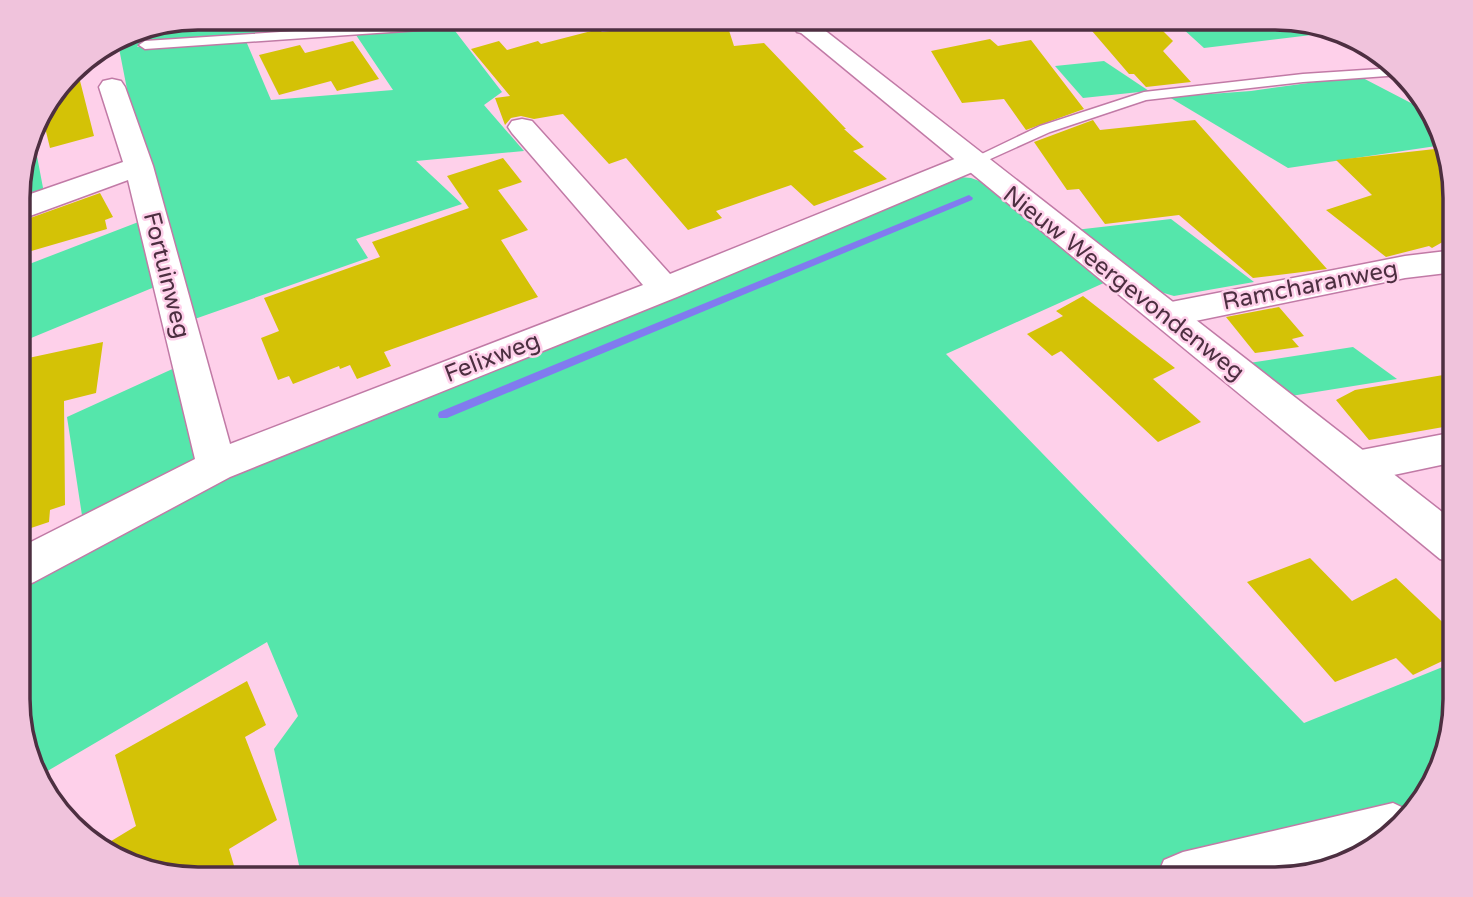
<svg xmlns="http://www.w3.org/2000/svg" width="1473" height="897" font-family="'Varela Round',sans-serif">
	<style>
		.green { fill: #55e6ab }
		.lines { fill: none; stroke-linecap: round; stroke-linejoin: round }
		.stream { fill: #817bef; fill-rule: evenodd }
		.building { fill: #d4c206 }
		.service-casing { stroke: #c17aa6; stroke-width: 3 }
		.minor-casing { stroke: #c17aa6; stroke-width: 3 }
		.tertiary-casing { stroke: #c17aa6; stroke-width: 3 }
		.service { fill: #fff; fill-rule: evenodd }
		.minor { fill: #fff; fill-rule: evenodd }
		.tertiary { fill: #fff; fill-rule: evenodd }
		.labels { text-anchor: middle; stroke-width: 5; stroke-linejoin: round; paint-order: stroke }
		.street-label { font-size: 24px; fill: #4d2f41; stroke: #fed0ea }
		.rim { fill: none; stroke: #4d2f41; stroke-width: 3.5 }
	</style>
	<rect width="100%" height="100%" fill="#fed0ea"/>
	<path class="green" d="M197,18H491L141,43L137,47L246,41L271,100L393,90L356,35L452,27L502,92L484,105L524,151L416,161L462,204L356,239L368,258L189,321L134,125L117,38L129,31Z
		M1171,18H1276L1328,33L1204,48Z
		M1104,61L1149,91L1083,98L1055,66Z
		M1359,76L1434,115L1443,145L1288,168L1169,97L1251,91Z
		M32,130L44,193L19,203V174Z
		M960,177L971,178L985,183L1106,282L946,354L1304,723L1455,662V711L1425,799L1411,813L1121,879H302L274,749L298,716L267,642L39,776L19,723V583L202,483Z
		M1171,219L1254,282L1174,296L1157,291L1075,230Z
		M141,221L157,286L19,343V268Z
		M1353,347L1397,379L1291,396L1249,363Z
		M179,366L198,459L83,522L67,417Z"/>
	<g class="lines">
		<path class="stream" d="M969,195L973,198L972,200L447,418H439L438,415L439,412Z"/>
	</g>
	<path class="building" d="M676,18H725L734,46L764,43L846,129H844L864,147L853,151L887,179L814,206L791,185L716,211L722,218L688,230L626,158L609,164L563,114L534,119L521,116L511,118L505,125L495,98L510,96L471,49L499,41L507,50L538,41L541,44L599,29L602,32L678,23Z
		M1150,18L1173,41L1163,51L1191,82L1146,87L1134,74H1129L1086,24Z
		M990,39L998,46L1031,40L1084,109L1026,130L1004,99L962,103L931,51Z
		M353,41L379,79L337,91L331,81L279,95L259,55L300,45L305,53Z
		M76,65L94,136L50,148L41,111Z
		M1093,120L1100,130L1195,120L1327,269L1253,278L1179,215L1105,224L1079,189L1067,190L1034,142Z
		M1444,148L1455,185V235L1432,248L1429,246L1386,257L1326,210L1372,195L1336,160Z
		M503,158L522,182L498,190L528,230L501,240L538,297L384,352L391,366L357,379L350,365L340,369L339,366L293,384L289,376L278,380L261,338L279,331L264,298L380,257L372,242L469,208L447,176Z
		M100,193L113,217L105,220L107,229L21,254L19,222Z
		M1083,296L1175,368L1153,379L1201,422L1158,442L1061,351L1052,356L1027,334L1063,316L1056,311Z
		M1279,307L1304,336L1292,339L1299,347L1255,353L1226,317Z
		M103,342L96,393L64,401L65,505L50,510L49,522L19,532V360Z
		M1455,373V425L1369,440L1336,400L1355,390Z
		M1310,558L1352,601L1396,578L1455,634V655L1413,675L1396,658L1335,682L1247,582Z
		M247,681L266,725L245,737L277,820L229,849L238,879H197L98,849L136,826L115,755Z"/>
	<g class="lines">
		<defs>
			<path id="service" d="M492,18H543L537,22L145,49L139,45L145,41Z
				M1395,68L1401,75L1303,82L1146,100L1050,132L977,165H967L965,162L1040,126L1144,92L1303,74Z"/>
			<path id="minor" d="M818,18H866L862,23L806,34L797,32L794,27L797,22Z
				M112,79L121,81L125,87L153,166L230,444L643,285L512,133L508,127L512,121L522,119L532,121L670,274L962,156L972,153L982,156L986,162L982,168L677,297L230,477L34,582L19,588V548L195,459L128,180L19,220V198L123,162L99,87L103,81Z
				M1455,250V272L1405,278L1166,327L1154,323L1149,315L1154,307L1166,303L1405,256Z
				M1455,432V462L1356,483L1342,478L1336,467L1342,456L1356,451Z
				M1393,803L1412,812L1365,856L1287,879H1156L1164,860L1183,852Z"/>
			<path id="tertiary" d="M783,18H809L1455,522V564L1440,559Z"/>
		</defs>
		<use href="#service" class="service-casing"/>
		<use href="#minor" class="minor-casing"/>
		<use href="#tertiary" class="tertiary-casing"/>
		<use href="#service" class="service"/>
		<use href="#minor" class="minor"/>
		<use href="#tertiary" class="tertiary"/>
	</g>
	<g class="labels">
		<g class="street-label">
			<text transform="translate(167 275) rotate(76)" y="8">Fortuinweg</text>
			<text transform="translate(1124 283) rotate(38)" y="8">Nieuw Weergevondenweg</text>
			<text transform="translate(1310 285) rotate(-11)" y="8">Ramcharanweg</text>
			<text transform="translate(492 357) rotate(-21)" y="8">Felixweg</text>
		</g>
	</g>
	<path d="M0 0H1473V897H0ZM198 30H1275A168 168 0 0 1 1443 198V699A168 168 0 0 1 1275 867H198A168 168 0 0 1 30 699V198A168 168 0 0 1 198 30Z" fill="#f0c3dc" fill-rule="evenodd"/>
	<path class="rim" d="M198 30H1275A168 168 0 0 1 1443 198V699A168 168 0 0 1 1275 867H198A168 168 0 0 1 30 699V198A168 168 0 0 1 198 30Z"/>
</svg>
